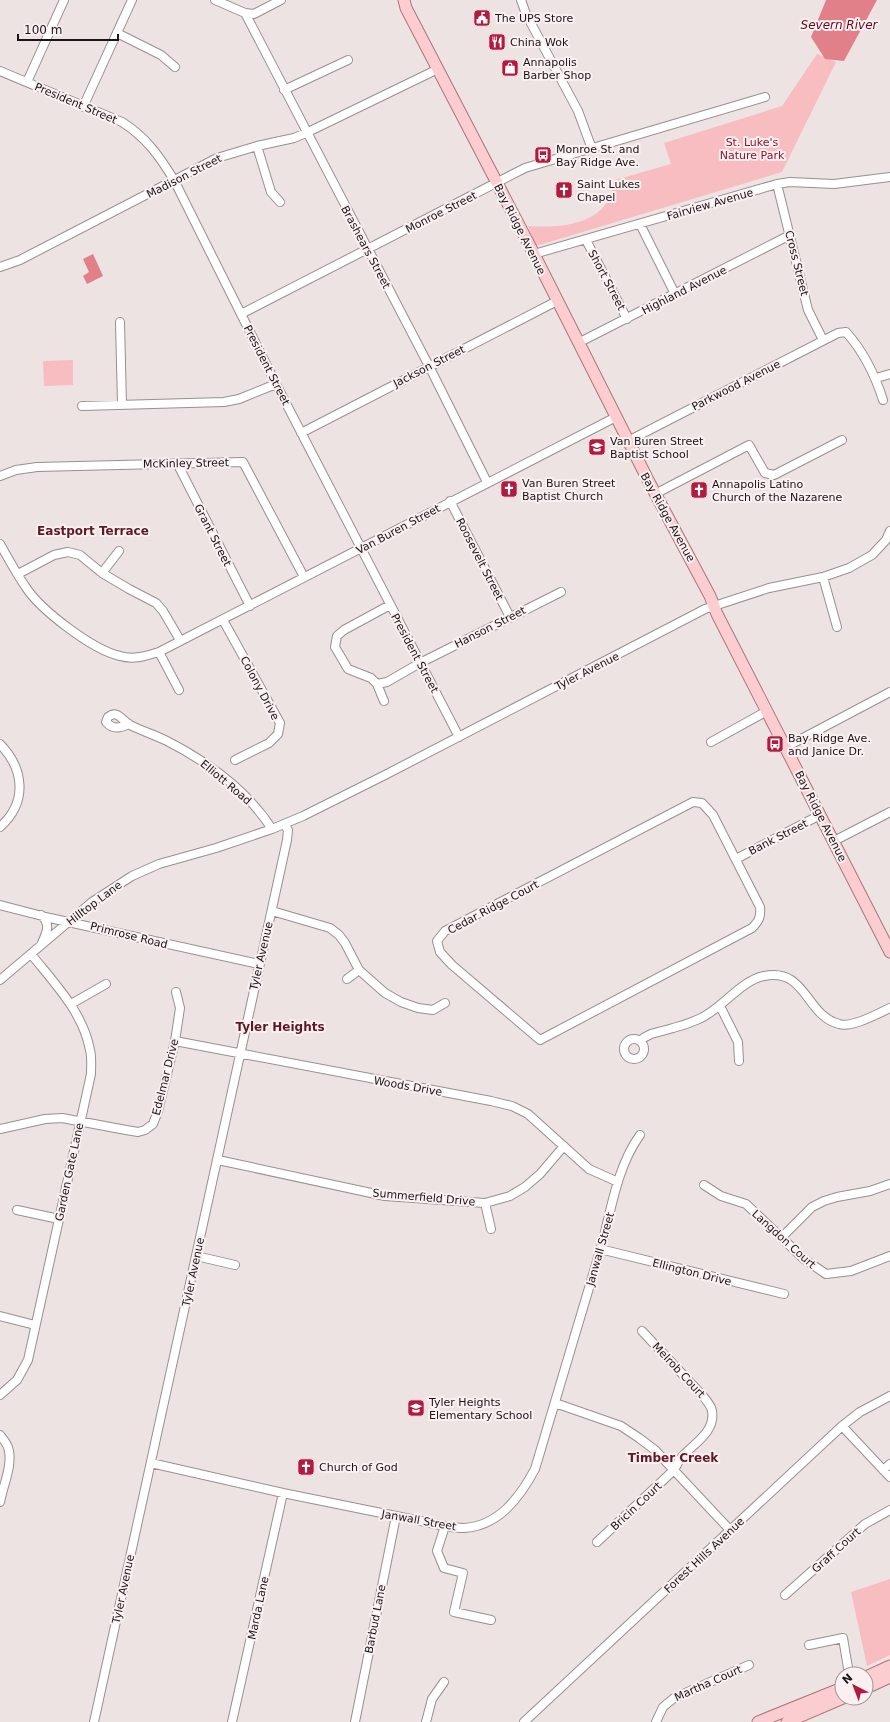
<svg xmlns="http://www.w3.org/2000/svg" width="890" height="1722" font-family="'DejaVu Sans',sans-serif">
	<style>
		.green { fill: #f8bdc0 }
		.water { fill: #e18089 }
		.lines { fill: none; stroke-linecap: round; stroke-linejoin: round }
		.minor-casing { stroke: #998f8f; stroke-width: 10 }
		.major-casing { stroke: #ab767a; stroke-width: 13 }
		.minor { stroke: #fff; stroke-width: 8 }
		.major { stroke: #fccdd0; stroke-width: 11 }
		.labels { text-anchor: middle; stroke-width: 4; stroke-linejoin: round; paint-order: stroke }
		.poi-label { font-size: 11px; fill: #191516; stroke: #fbf0f1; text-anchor: start }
		.street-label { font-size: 11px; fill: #191516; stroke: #fbf0f1 }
		.park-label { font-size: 11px; fill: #8b1530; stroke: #fbf0f1 }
		.water-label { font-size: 12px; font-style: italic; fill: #63091f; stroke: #fbf0f1 }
		.neighbourhood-label { font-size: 12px; font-weight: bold; fill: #5e1924; stroke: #fbf0f1 }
	</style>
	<rect width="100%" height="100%" fill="#eee3e3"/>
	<path class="green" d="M817,54L836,62L782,172L536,246L528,226C555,228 595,226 609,199C612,194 613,186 615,180L671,164L664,143L782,106Z
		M73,360V385L44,386L43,361Z
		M890,1579V1655L867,1666L851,1592Z"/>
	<path class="water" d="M826,0H877L844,61L825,59L811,37Z
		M93,254L103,276L87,284L83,276L89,272L83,259Z"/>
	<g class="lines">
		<defs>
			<path id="minor" d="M215,0L245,13L254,14L281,0
				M521,0L526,14L578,111L592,149
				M245,13L429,366L487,482
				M117,33L161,55L175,67
				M0,71L122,122C146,137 160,157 174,180L276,384L459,737
				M27,82L64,0
				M284,90L348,60
				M83,107L132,0
				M257,146L271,192L280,202
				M777,184L808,310L823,340
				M640,224L675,294
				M586,240L627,319
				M534,254L777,184L790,182L834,184L890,177
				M0,267L20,260L217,158L257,146L294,138L306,133L438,69
				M241,314L525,168L765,97
				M120,322L122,405
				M578,343L790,235
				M876,378L890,374
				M82,406L224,402L239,399L276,384
				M301,433L557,301
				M628,441L838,333L846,332C864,352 875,375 883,400
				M177,463L250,606
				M0,476L16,470L37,467L243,462L304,577
				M655,494L749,445L765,473L774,475L842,440
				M450,501L510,617
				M0,544C8,558 16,573 25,586C40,610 93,650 120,656C133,660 146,656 159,652L616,417
				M102,573L119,551
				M18,574L54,555L68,552L80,555L102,573L129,589L156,603L163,611L180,640
				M823,577L837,627
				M390,605L344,630L337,636L335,647L348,669L371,678L377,684L387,682L420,663L561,592
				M223,620L280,723L278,734L269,743L235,760
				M159,652L179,690
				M377,684L384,701
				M129,724C120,728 113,730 106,722L108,717C118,709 122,721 130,725C142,731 155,735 167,741C208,762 247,790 272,829
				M711,742L767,711
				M0,744C24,769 28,802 0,827
				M786,747L890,692
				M693,802L702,803L713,815L760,907C761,917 759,921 752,928L540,1040L452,965L440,952L437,941L445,931Z
				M834,841L890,812
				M736,859L820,815
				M0,905L50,918L259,964
				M272,911L330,928L339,935L345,943L359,970L385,993L401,1002L418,1008L433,1010L445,1003
				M41,915C51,924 47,932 42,943
				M347,979L359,970
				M0,980L92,902L132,876L159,864L216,848L272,829L303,816L385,775L705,609L769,588L823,577L849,568L872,555L886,540L890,531
				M71,1004L106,984
				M720,1006L738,1042L739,1061
				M624 1049a10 10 0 1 1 20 0a10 10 0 1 1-20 0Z
				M175,1041L491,1101L512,1106L528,1114L589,1169L618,1182
				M640,1041C649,1032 661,1032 673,1028C681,1026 690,1023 699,1019C722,1009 740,981 764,976C806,967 806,1016 839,1024C852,1028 877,1014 890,1008
				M0,1129L45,1119L62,1118L126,1130L138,1132L145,1130L153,1124L158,1111L175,1041L180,1008L176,992
				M218,1160L385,1196L485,1203L510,1196L525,1187L540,1174L564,1146
				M704,1185L721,1196L746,1204L804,1259L826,1274L851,1271L890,1256
				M485,1203L491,1229
				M17,1210L59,1219
				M782,1237L812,1207L824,1201L837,1197L870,1191L890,1184
				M600,1249L784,1294
				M196,1256L235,1265
				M0,1316L35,1325
				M0,1395L17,1380L28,1360L91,1074C91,1066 92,1057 90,1050C83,1012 54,983 31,954
				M555,1403L621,1426L639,1438L655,1450L730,1530
				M842,1426L890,1477
				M0,1435C4,1440 8,1444 9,1451C12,1467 3,1486 0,1502
				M151,1463L283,1493L445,1526C451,1527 458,1528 464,1528C499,1526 520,1497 535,1469C557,1396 578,1324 600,1251C611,1213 616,1168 640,1135
				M883,1470L890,1464
				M445,1526L437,1551L444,1568L463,1573L454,1612L491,1620
				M597,1542L674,1470C676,1467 678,1462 680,1459C691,1445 716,1433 712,1411C711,1405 706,1400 702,1395L642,1331
				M785,1595L865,1524L890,1510
				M809,1645L843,1638L849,1674
				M94,1722L287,840L288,830L284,824
				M232,1722L283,1493
				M355,1722L396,1516
				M426,1722L432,1699L444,1682
				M524,1722L842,1426L860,1412L890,1396
				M656,1722L663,1707L674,1698L749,1665"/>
			<path id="major" d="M404,0L406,8L534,254L647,478L710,596L717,614L890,952
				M866,1677L890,1666
				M866,1688L890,1677
				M758,1722L842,1688
				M787,1722L843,1698"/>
		</defs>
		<use href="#minor" class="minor-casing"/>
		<use href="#major" class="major-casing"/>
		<use href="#minor" class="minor"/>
		<use href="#major" class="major"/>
	</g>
	<defs>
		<symbol id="civic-square" viewBox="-11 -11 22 22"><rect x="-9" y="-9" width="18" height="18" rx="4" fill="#af1c3f" stroke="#fbf0f1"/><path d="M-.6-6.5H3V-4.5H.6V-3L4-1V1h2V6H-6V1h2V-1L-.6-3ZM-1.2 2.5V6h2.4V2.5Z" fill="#fff"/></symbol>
		<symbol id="restaurant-square" viewBox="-11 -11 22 22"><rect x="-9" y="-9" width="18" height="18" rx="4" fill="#af1c3f" stroke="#fbf0f1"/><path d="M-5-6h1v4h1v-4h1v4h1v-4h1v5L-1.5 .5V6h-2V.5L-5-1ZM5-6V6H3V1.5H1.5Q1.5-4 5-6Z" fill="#fff"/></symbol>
		<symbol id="shop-square" viewBox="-11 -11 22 22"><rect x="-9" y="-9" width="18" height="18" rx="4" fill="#af1c3f" stroke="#fbf0f1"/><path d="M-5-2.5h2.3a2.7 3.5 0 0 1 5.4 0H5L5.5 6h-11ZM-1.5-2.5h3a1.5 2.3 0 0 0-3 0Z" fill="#fff"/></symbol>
		<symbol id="bus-square" viewBox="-11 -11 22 22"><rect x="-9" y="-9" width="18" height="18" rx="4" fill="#af1c3f" stroke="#fbf0f1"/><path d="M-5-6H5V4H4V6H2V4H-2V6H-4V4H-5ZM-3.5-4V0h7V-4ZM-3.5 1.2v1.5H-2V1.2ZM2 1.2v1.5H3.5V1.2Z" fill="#fff"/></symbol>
		<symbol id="church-square" viewBox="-11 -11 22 22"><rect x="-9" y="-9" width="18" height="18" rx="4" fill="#af1c3f" stroke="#fbf0f1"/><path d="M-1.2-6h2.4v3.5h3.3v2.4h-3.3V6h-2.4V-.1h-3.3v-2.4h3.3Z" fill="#fff"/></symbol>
		<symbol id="school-square" viewBox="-11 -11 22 22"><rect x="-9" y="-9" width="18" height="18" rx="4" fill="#af1c3f" stroke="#fbf0f1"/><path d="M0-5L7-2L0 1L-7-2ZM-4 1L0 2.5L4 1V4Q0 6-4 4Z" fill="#fff"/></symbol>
	</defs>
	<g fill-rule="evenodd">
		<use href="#civic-square" x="472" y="8" width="20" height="20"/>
		<use href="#restaurant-square" x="487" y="32" width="20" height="20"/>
		<use href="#shop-square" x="500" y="58" width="20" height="20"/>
		<use href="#bus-square" x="533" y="145" width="20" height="20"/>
		<use href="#church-square" x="554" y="180" width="20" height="20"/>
		<use href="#school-square" x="587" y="437" width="20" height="20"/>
		<use href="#church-square" x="499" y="479" width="20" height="20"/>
		<use href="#church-square" x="689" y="480" width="20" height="20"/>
		<use href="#bus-square" x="765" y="734" width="20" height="20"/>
		<use href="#school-square" x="406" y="1398" width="20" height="20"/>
		<use href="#church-square" x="296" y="1457" width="20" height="20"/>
	</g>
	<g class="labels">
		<g class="poi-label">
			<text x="495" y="22">The UPS Store</text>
			<text x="510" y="46">China Wok</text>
			<text x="523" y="66">Annapolis<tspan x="523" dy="13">Barber Shop</tspan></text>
			<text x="556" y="153">Monroe St. and<tspan x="556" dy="13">Bay Ridge Ave.</tspan></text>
			<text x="577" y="188">Saint Lukes<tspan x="577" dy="13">Chapel</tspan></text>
			<text x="610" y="445">Van Buren Street<tspan x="610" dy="13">Baptist School</tspan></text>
			<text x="522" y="487">Van Buren Street<tspan x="522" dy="13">Baptist Church</tspan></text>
			<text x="712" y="488">Annapolis Latino<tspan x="712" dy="13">Church of the Nazarene</tspan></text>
			<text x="788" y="742">Bay Ridge Ave.<tspan x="788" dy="13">and Janice Dr.</tspan></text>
			<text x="429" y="1406">Tyler Heights<tspan x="429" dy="13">Elementary School</tspan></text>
			<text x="319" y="1471">Church of God</text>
		</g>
		<g class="street-label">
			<text transform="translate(76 103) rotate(23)" y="4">President Street</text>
			<text transform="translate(184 176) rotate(-27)" y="4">Madison Street</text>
			<text transform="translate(710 204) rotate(-16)" y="4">Fairview Avenue</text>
			<text transform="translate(441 212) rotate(-27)" y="4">Monroe Street</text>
			<text transform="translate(520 229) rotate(63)" y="4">Bay Ridge Avenue</text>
			<text transform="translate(366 247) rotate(62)" y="4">Brashears Street</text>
			<text transform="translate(797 263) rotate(76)" y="4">Cross Street</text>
			<text transform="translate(607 280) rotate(62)" y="4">Short Street</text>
			<text transform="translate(684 290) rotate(-27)" y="4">Highland Avenue</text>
			<text transform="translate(267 365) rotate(63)" y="4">President Street</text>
			<text transform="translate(429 366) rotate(-27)" y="4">Jackson Street</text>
			<text transform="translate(736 385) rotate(-27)" y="4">Parkwood Avenue</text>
			<text transform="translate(186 463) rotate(-1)" y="4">McKinley Street</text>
			<text transform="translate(668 517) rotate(61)" y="4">Bay Ridge Avenue</text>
			<text transform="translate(398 529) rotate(-28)" y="4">Van Buren Street</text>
			<text transform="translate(213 535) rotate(63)" y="4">Grant Street</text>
			<text transform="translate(480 559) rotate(63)" y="4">Roosevelt Street</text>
			<text transform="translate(490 627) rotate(-27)" y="4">Hanson Street</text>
			<text transform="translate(415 653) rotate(62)" y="4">President Street</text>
			<text transform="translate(587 671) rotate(-27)" y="4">Tyler Avenue</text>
			<text transform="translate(260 688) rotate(62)" y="4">Colony Drive</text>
			<text transform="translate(226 782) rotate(40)" y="4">Elliott Road</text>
			<text transform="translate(821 816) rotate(63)" y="4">Bay Ridge Avenue</text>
			<text transform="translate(778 837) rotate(-27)" y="4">Bank Street</text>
			<text transform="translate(94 903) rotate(-37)" y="4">Hilltop Lane</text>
			<text transform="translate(493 907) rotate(-28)" y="4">Cedar Ridge Court</text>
			<text transform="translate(129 935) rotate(14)" y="4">Primrose Road</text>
			<text transform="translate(261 956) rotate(-77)" y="4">Tyler Avenue</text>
			<text transform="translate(165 1077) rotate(-76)" y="4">Edelmar Drive</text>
			<text transform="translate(408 1086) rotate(10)" y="4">Woods Drive</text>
			<text transform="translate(69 1172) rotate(-78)" y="4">Garden Gate Lane</text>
			<text transform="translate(424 1197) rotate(5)" y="4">Summerfield Drive</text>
			<text transform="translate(784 1239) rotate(42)" y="4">Langdon Court</text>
			<text transform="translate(600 1249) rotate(-74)" y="4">Janwall Street</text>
			<text transform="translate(193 1272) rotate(-78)" y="4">Tyler Avenue</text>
			<text transform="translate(692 1272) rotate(14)" y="4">Ellington Drive</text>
			<text transform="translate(679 1370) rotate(47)" y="4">Melrob Court</text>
			<text transform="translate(636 1506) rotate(-43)" y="4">Bricin Court</text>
			<text transform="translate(419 1520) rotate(10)" y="4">Janwall Street</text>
			<text transform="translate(836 1550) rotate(-42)" y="4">Graff Court</text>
			<text transform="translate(704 1555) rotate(-43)" y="4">Forest Hills Avenue</text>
			<text transform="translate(123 1589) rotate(-78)" y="4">Tyler Avenue</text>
			<text transform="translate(258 1608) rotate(-78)" y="4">Marda Lane</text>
			<text transform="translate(375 1619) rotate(-79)" y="4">Barbud Lane</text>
			<text transform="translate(708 1683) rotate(-24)" y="4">Martha Court</text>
		</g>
		<g class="park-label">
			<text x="752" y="146">St. Luke's<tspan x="752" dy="13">Nature Park</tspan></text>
		</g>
		<g class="water-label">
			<text x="839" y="29">Severn River</text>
		</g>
		<g class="neighbourhood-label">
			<text x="93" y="535">Eastport Terrace</text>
			<text x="280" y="1031">Tyler Heights</text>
			<text x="673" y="1462">Timber Creek</text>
		</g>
	</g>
	<g transform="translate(854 1686) rotate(318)"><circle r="19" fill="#fbf0f1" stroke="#a19899"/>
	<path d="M0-3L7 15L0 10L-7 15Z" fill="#af1c3f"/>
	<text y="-6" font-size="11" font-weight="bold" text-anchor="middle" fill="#191516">N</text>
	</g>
	<path d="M18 34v6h100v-6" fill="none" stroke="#191516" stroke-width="2"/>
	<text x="24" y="34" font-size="12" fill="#191516" stroke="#fbf0f1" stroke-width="3" paint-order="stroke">100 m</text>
</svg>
